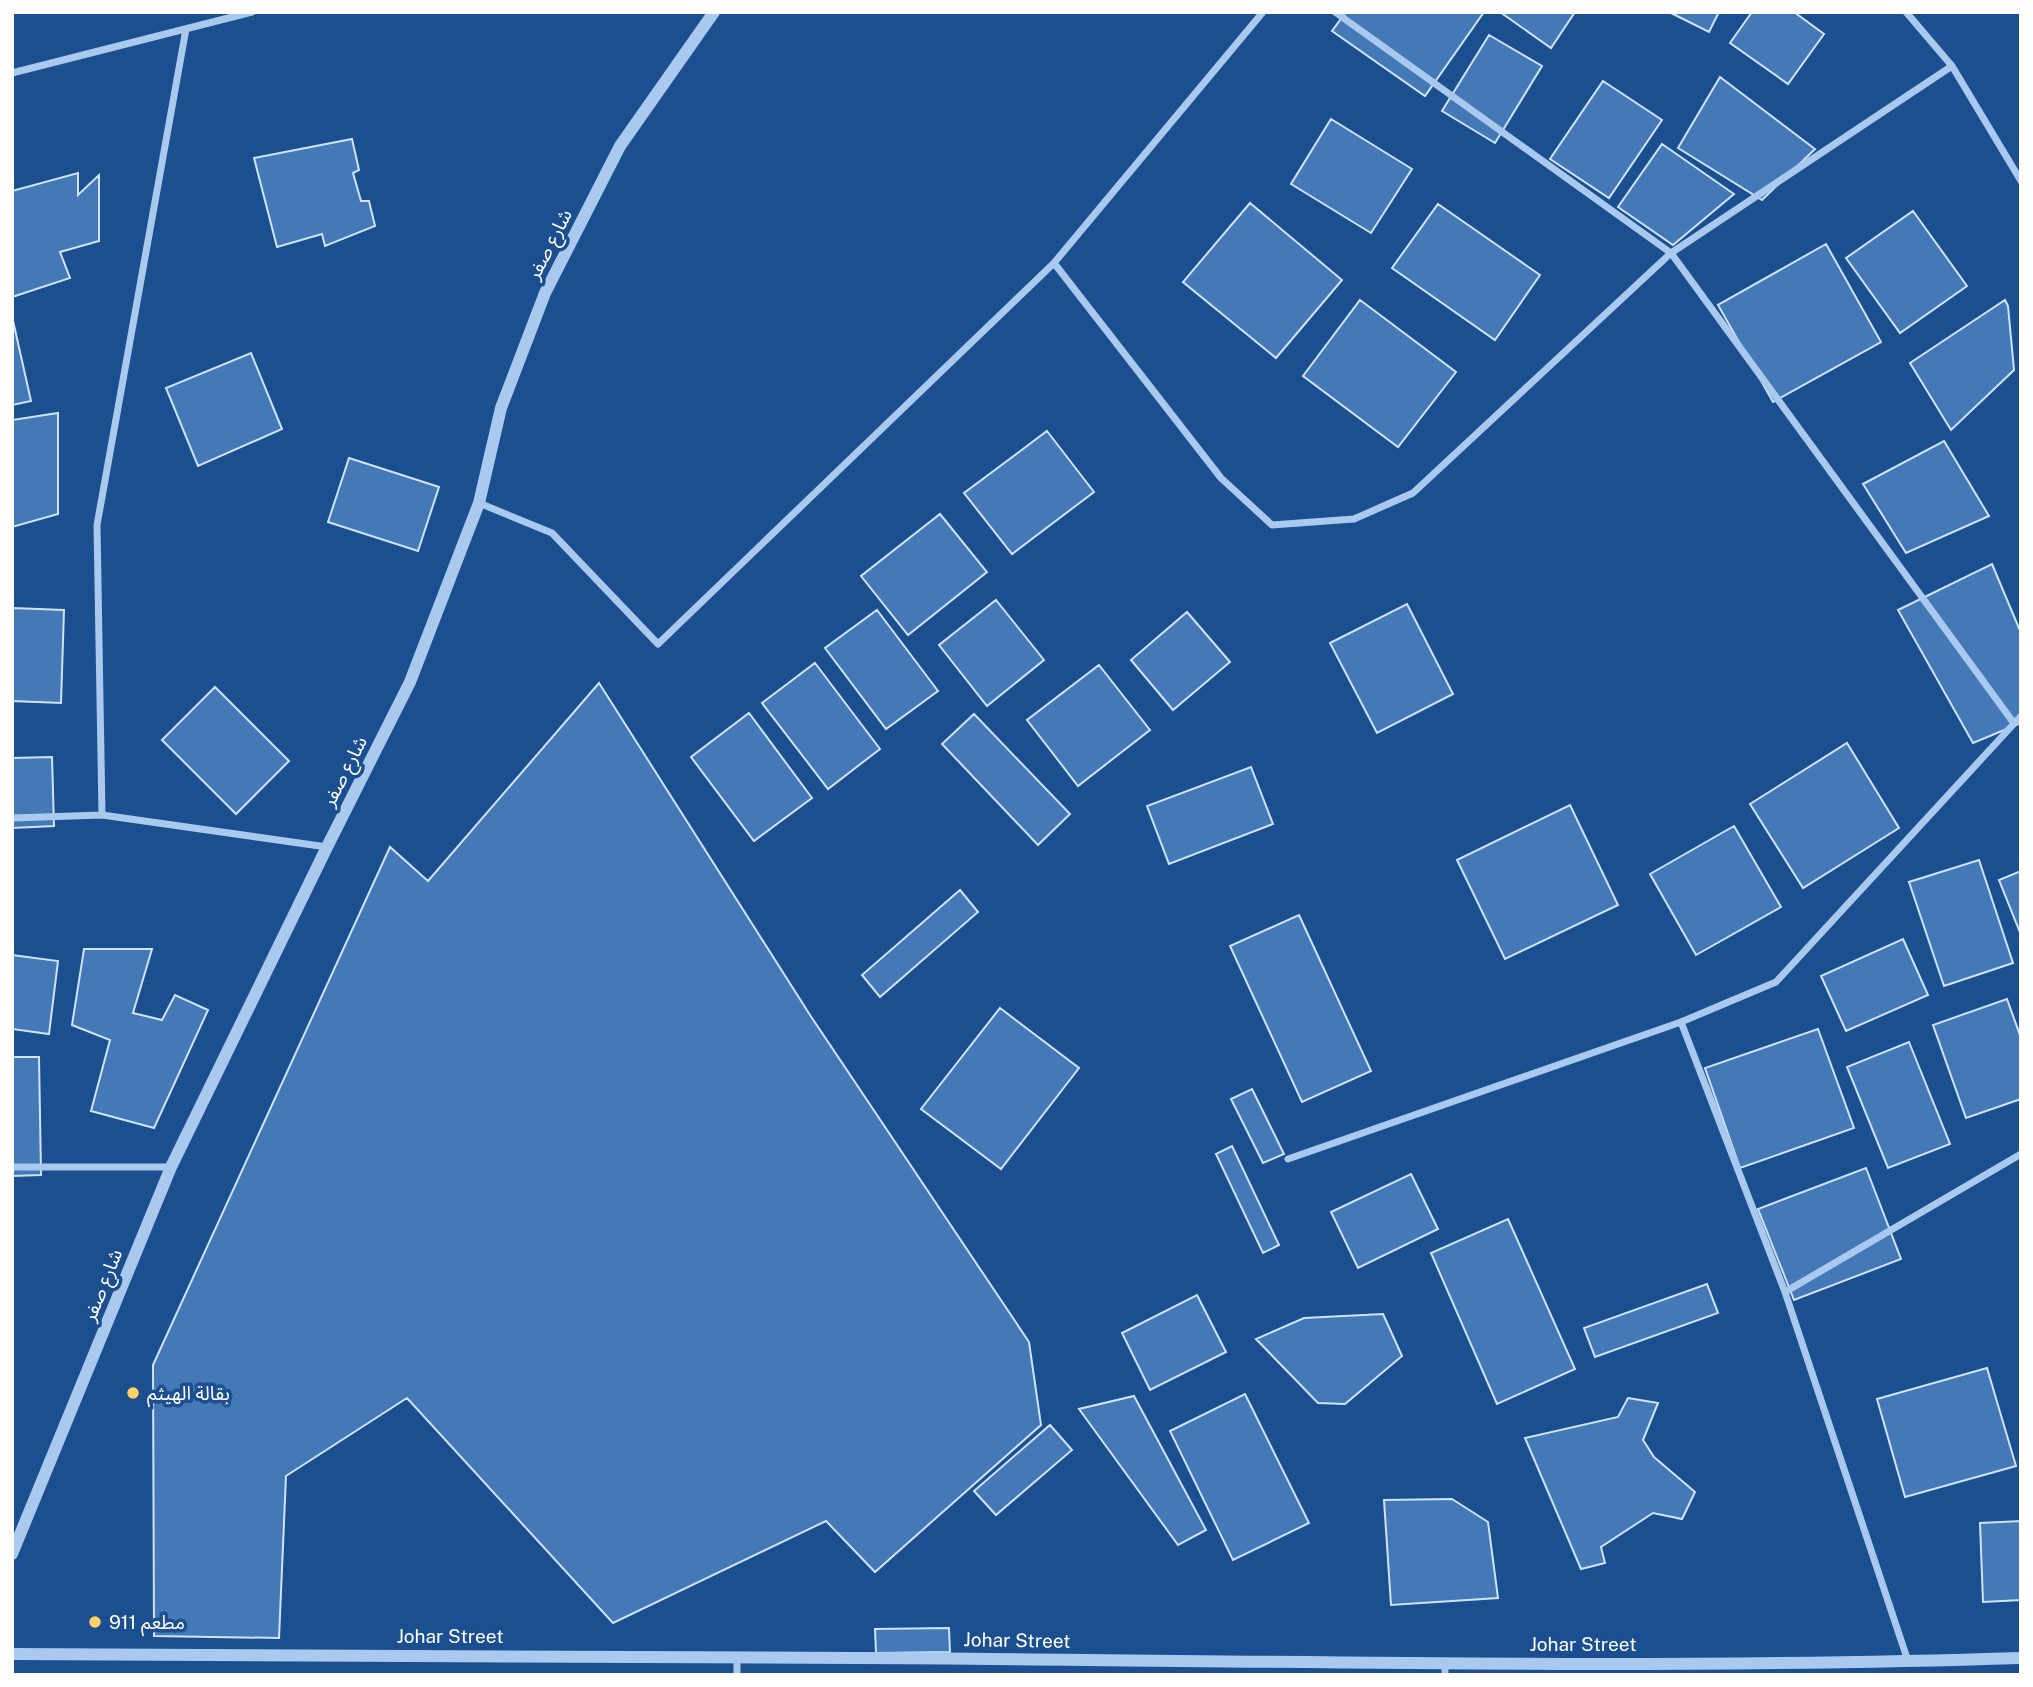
<svg xmlns="http://www.w3.org/2000/svg" width="2033" height="1687" font-family="'Public Sans','Noto Sans Arabic',sans-serif">
	<style>
		.building { fill: #4478b7; stroke: #cfe3fa; stroke-width: 2 }
		.lines { fill: none; stroke-linecap: round; stroke-linejoin: round }
		.minor { stroke: #a9c9ee; stroke-width: 7 }
		.tertiary { stroke: #a9c9ee; stroke-width: 12 }
		.poi-dot { fill: #ffd166; stroke: #1b4f8f; stroke-width: 2.5 }
		.labels { text-anchor: middle; stroke-width: 7; stroke-linejoin: round; paint-order: stroke }
		.street-label { font-size: 19px; fill: #fff; stroke: #1b4f8f }
		.poi-label { font-size: 19px; fill: #fff; stroke: #1b4f8f; text-anchor: start }
	</style>
	<rect width="100%" height="100%" fill="#1b4f8f"/>
	<path class="building" d="M1346,12H1484L1425,96L1332,31Z
		M1500,12H1575L1551,48Z
		M1669,12H1719L1709,32Z
		M1752,12H1794L1824,34L1788,84L1730,43Z
		M1489,35L1542,66L1495,143L1442,111Z
		M1720,77L1815,149L1762,200L1678,148Z
		M1603,81L1662,120L1609,198L1550,159Z
		M1331,119L1412,169L1371,233L1291,184Z
		M352,139L359,170L353,173L361,201H369L375,226L325,246L322,234L277,247L254,158Z
		M1662,144L1734,194L1673,245L1618,207Z
		M78,173V195L99,175V241L60,252L70,278L12,297V191Z
		M1250,203L1342,280L1276,358L1183,282Z
		M1438,204L1540,275L1495,340L1392,268Z
		M1913,211L1967,286L1900,333L1846,258Z
		M1826,244L1881,342L1773,402L1718,305Z
		M1360,300L1456,372L1398,447L1303,376Z
		M2005,300L2008,306L2014,370L1951,430L1910,363Z
		M12,316L31,401L12,405Z
		M251,353L282,429L198,466L166,388Z
		M58,413V514L12,527V420Z
		M1047,431L1094,492L1012,554L964,493Z
		M1944,441L1989,516L1906,553L1863,484Z
		M349,458L439,487L418,551L328,522Z
		M940,514L987,572L908,635L861,576Z
		M1992,564L2021,633V723L1973,743L1898,610Z
		M996,600L1044,660L987,706L939,645Z
		M1407,604L1453,694L1377,733L1330,643Z
		M12,608L64,610L61,703L12,701Z
		M877,610L938,691L886,729L825,648Z
		M1187,612L1230,662L1173,710L1131,660Z
		M815,663L880,749L828,789L762,703Z
		M1099,665L1150,730L1078,786L1027,720Z
		M599,683L810,1015L1029,1342L1041,1425L875,1572L826,1521L613,1623L407,1398L286,1476L279,1638L154,1636L153,1365L390,847L428,881Z
		M215,687L289,761L236,814L162,740Z
		M749,713L812,798L754,841L691,757Z
		M974,714L1070,814L1038,845L942,744Z
		M1847,743L1899,828L1803,888L1750,804Z
		M52,757L54,826L12,828V758Z
		M1251,767L1273,824L1169,864L1147,806Z
		M1570,805L1618,905L1505,959L1457,860Z
		M1734,826L1781,907L1696,955L1650,874Z
		M1979,860L2013,963L1944,986L1909,882Z
		M2021,871V935L1999,880Z
		M960,890L978,912L880,997L862,975Z
		M1299,915L1371,1071L1302,1102L1230,946Z
		M1903,939L1928,995L1846,1031L1821,976Z
		M84,949H152L133,1013L162,1020L175,995L208,1010L154,1128L91,1111L110,1040L72,1025Z
		M12,955L58,961L49,1034L12,1029Z
		M2007,999L2021,1038V1099L1966,1118L1933,1025Z
		M1000,1008L1079,1068L1001,1169L921,1109Z
		M1818,1029L1854,1128L1740,1168L1705,1068Z
		M1909,1042L1950,1144L1888,1168L1847,1067Z
		M12,1057H39L41,1175L12,1176Z
		M1252,1089L1284,1154L1263,1163L1231,1099Z
		M1232,1146L1279,1245L1263,1253L1216,1154Z
		M1866,1168L1901,1259L1794,1300L1758,1209Z
		M1411,1174L1438,1229L1358,1268L1331,1212Z
		M1508,1219L1575,1369L1497,1404L1431,1253Z
		M1707,1284L1718,1313L1595,1357L1584,1328Z
		M1197,1295L1226,1352L1150,1390L1122,1333Z
		M1383,1314L1402,1356L1345,1404L1318,1403L1256,1339L1304,1318Z
		M1987,1368L2016,1466L1905,1497L1877,1399Z
		M1245,1394L1309,1523L1233,1560L1170,1431Z
		M1134,1396L1206,1530L1178,1545L1079,1409Z
		M1628,1398L1658,1403L1643,1440L1654,1457L1695,1492L1682,1519L1653,1513L1601,1547L1605,1563L1581,1569L1525,1438L1618,1417Z
		M1050,1425L1072,1450L996,1515L974,1491Z
		M1452,1499L1488,1522L1498,1598L1391,1605L1384,1500Z
		M2021,1521V1600L1983,1602L1980,1523Z
		M949,1628L950,1652L876,1653L875,1629Z"/>
	<g class="lines">
		<path class="minor" d="M1335,12L1671,253L2013,722
			M1906,12L1952,66L2021,181
			M12,73L252,12
			M1054,263L1221,478L1272,525L1354,519L1413,493L1671,253L1952,66
			M479,503L552,533L658,644L1054,263L1263,12
			M102,815L97,525L186,29
			M12,818L102,815L327,847
			M1681,1022L1785,1292L1908,1661
			M1288,1159L1681,1022L1776,982L2021,716
			M12,1167H171
			M1785,1292L2021,1154
			M737,1675V1656
			M1445,1675V1663"/>
		<path class="tertiary" d="M12,1554L171,1167L327,847L410,682L479,503L501,408L545,293L620,146L714,12
			M12,1654C339,1655 665,1655 991,1659C1334,1662 1678,1669 2021,1658"/>
	</g>
	<g class="poi-dot">
		<circle cx="133" cy="1393" r="7"/>
		<circle cx="95" cy="1622" r="7"/>
	</g>
	<g class="labels">
		<g class="street-label">
			<text transform="translate(549 244) rotate(-63)" y="7">شارع صفر</text>
			<text transform="translate(344 771) rotate(-63)" y="7">شارع صفر</text>
			<text transform="translate(102 1285) rotate(-68)" y="7">شارع صفر</text>
			<text x="450" y="1643">Johar Street</text>
			<text transform="translate(1017 1640) rotate(1)" y="7">Johar Street</text>
			<text x="1583" y="1651">Johar Street</text>
		</g>
		<g class="poi-label">
			<text x="147" y="1400">بقالة الهيثم</text>
			<text x="109" y="1629">مطعم 911</text>
		</g>
	</g>
	<rect width="2033" height="1687" fill="none" stroke="#ffffff" stroke-width="28"/>
</svg>
